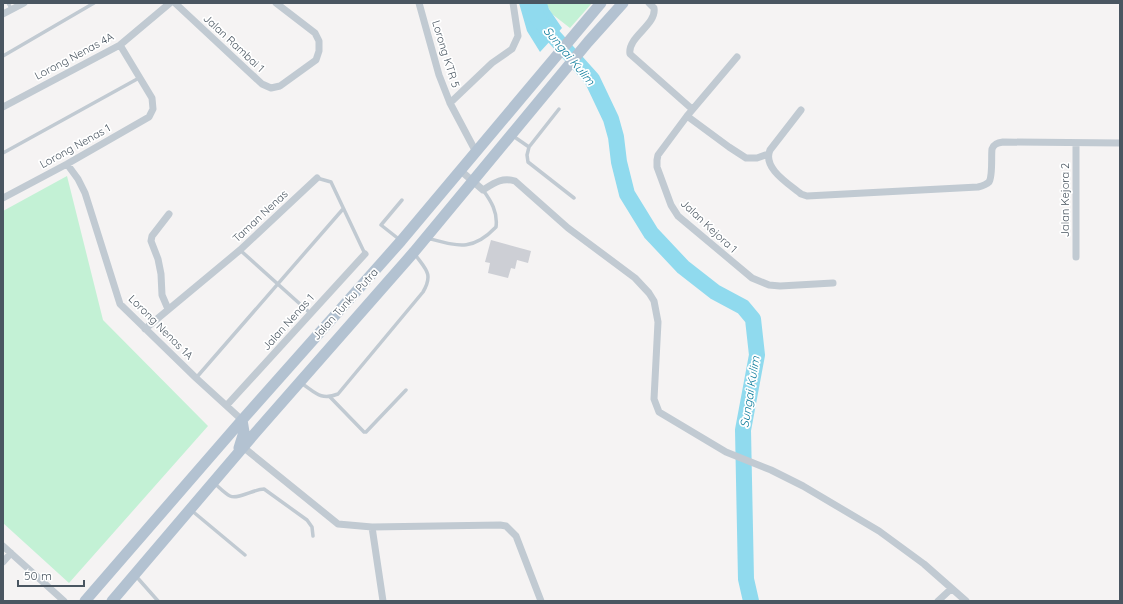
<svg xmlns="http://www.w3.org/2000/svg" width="1123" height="604" font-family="Quicksand,sans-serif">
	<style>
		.green { fill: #c3f1d5 }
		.water { fill: #90daee }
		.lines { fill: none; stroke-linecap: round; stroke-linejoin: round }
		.river { stroke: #90daee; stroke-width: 16 }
		.building { fill: #cdcfd5 }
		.service { stroke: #c1cad2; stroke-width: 3.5 }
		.minor { stroke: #c1cad2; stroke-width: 7 }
		.primary { stroke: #b3c2d1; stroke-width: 11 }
		.labels { text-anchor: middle; stroke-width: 3.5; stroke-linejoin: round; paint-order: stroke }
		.street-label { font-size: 11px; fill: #4a5661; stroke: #fff }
		.water-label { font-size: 12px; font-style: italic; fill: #0c7c9b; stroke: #fff }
	</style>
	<rect width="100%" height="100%" fill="#f5f3f3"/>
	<path class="green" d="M546,3H592L570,28L552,14Z
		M67,176L103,320L208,426L69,583L3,523V211Z"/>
	<path class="water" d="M519,3H547L549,9L562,28L540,52L527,31Z"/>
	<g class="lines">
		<path class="river" d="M532,3L538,19L592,79L611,119L616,137L619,162L627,194L651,233L683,267L715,292L743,307L753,319L757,355L743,430L746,579L751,601"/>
	</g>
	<path class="building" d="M491,240L531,251L528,263L517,260L515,269L511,268L508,278L488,273L490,263L485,262Z"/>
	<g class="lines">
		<path class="service" d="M8,3L12,10
			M3,56L94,3
			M513,136L529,147L527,155L528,162L574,198
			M529,147L559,109
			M3,153L139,78
			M317,178L331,182L365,254
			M427,238C458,246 472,252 496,227C498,212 491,201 483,190
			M400,240L381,225L402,200
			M240,250L310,313
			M196,378L343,209
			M301,383C315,392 320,401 338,394L423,292C434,273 425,269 414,253
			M330,397L364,432H366L406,390
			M214,483C219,487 224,493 230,496C238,500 254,489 264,489L307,520L312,527L313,536
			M191,510L245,555
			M135,575L158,601"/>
		<path class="minor" d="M175,3L262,84L271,88L280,86L316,60L319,51V41L315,33L276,3
			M419,3L439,75L450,103L476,152
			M649,3L654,8C657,25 627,37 630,54L692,109
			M3,14L24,3
			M737,57L687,116L658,155L657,160V167L671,205L678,216L752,278L769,285L780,286L833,283
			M450,103L492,63L512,49L518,36L513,3
			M3,107L120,45L170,3
			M801,110L770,150C762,168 789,184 801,194L807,196L978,187C982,186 986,185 989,182C993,176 991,157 992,149C994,144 997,143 1003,142L1120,143
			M687,116L729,147L746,158H757L768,154
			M1076,143V257
			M67,164L78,179L85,193L120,304L196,378L242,420
			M461,171L483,190C494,183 502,177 515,181L568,228L635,278L649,293L654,301L658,322L654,399L659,412L726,452L771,470L803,486L879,531L924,564L966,601
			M3,198L67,164L149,117L153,109L152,98L120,45
			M168,309L162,295L161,274L158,259L151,241L152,236L169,214
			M145,329L240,250L317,178
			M227,405L365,254
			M243,447L338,524L372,527L500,525L506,526L516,536L541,601
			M372,527L383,601
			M3,546L64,601
			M3,562L11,553
			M938,601L951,589"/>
		<path class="primary" d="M239,448L244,432L242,420
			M85,601L242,420L401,241L601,3
			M112,601L256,432L414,252L588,42L623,3"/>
	</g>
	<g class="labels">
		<g class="street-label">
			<text transform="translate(234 43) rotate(43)" y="4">Jalan Rambai 1</text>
			<text transform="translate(446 54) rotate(73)" y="4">Lorong KTR 5</text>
			<text transform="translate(74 56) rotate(-28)" y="4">Lorong Nenas 4A</text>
			<text transform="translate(75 146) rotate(-29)" y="4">Lorong Nenas 1</text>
			<text transform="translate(1065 200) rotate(-90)" y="4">Jalan Kejora 2</text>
			<text transform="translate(260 216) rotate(-43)" y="4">Taman Nenas</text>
			<text transform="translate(709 226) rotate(43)" y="4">Jalan Kejora 1</text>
			<text transform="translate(345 304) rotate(-48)" y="4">Jalan Tunku Putra</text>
			<text transform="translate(288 322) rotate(-48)" y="4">Jalan Nenas 1</text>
			<text transform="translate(161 327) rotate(45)" y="4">Lorong Nenas 1A</text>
		</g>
		<g class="water-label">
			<text transform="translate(569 56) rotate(50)" y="4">Sungai Kulim</text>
			<text transform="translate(750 392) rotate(-81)" y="4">Sungai Kulim</text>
		</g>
	</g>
	<rect width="1123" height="604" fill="none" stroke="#4a5661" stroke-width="8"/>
	<path d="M18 580v6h66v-6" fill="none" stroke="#4a5661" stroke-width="2"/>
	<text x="24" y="580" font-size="12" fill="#4a5661" stroke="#ffffff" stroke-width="3" paint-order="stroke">50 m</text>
</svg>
